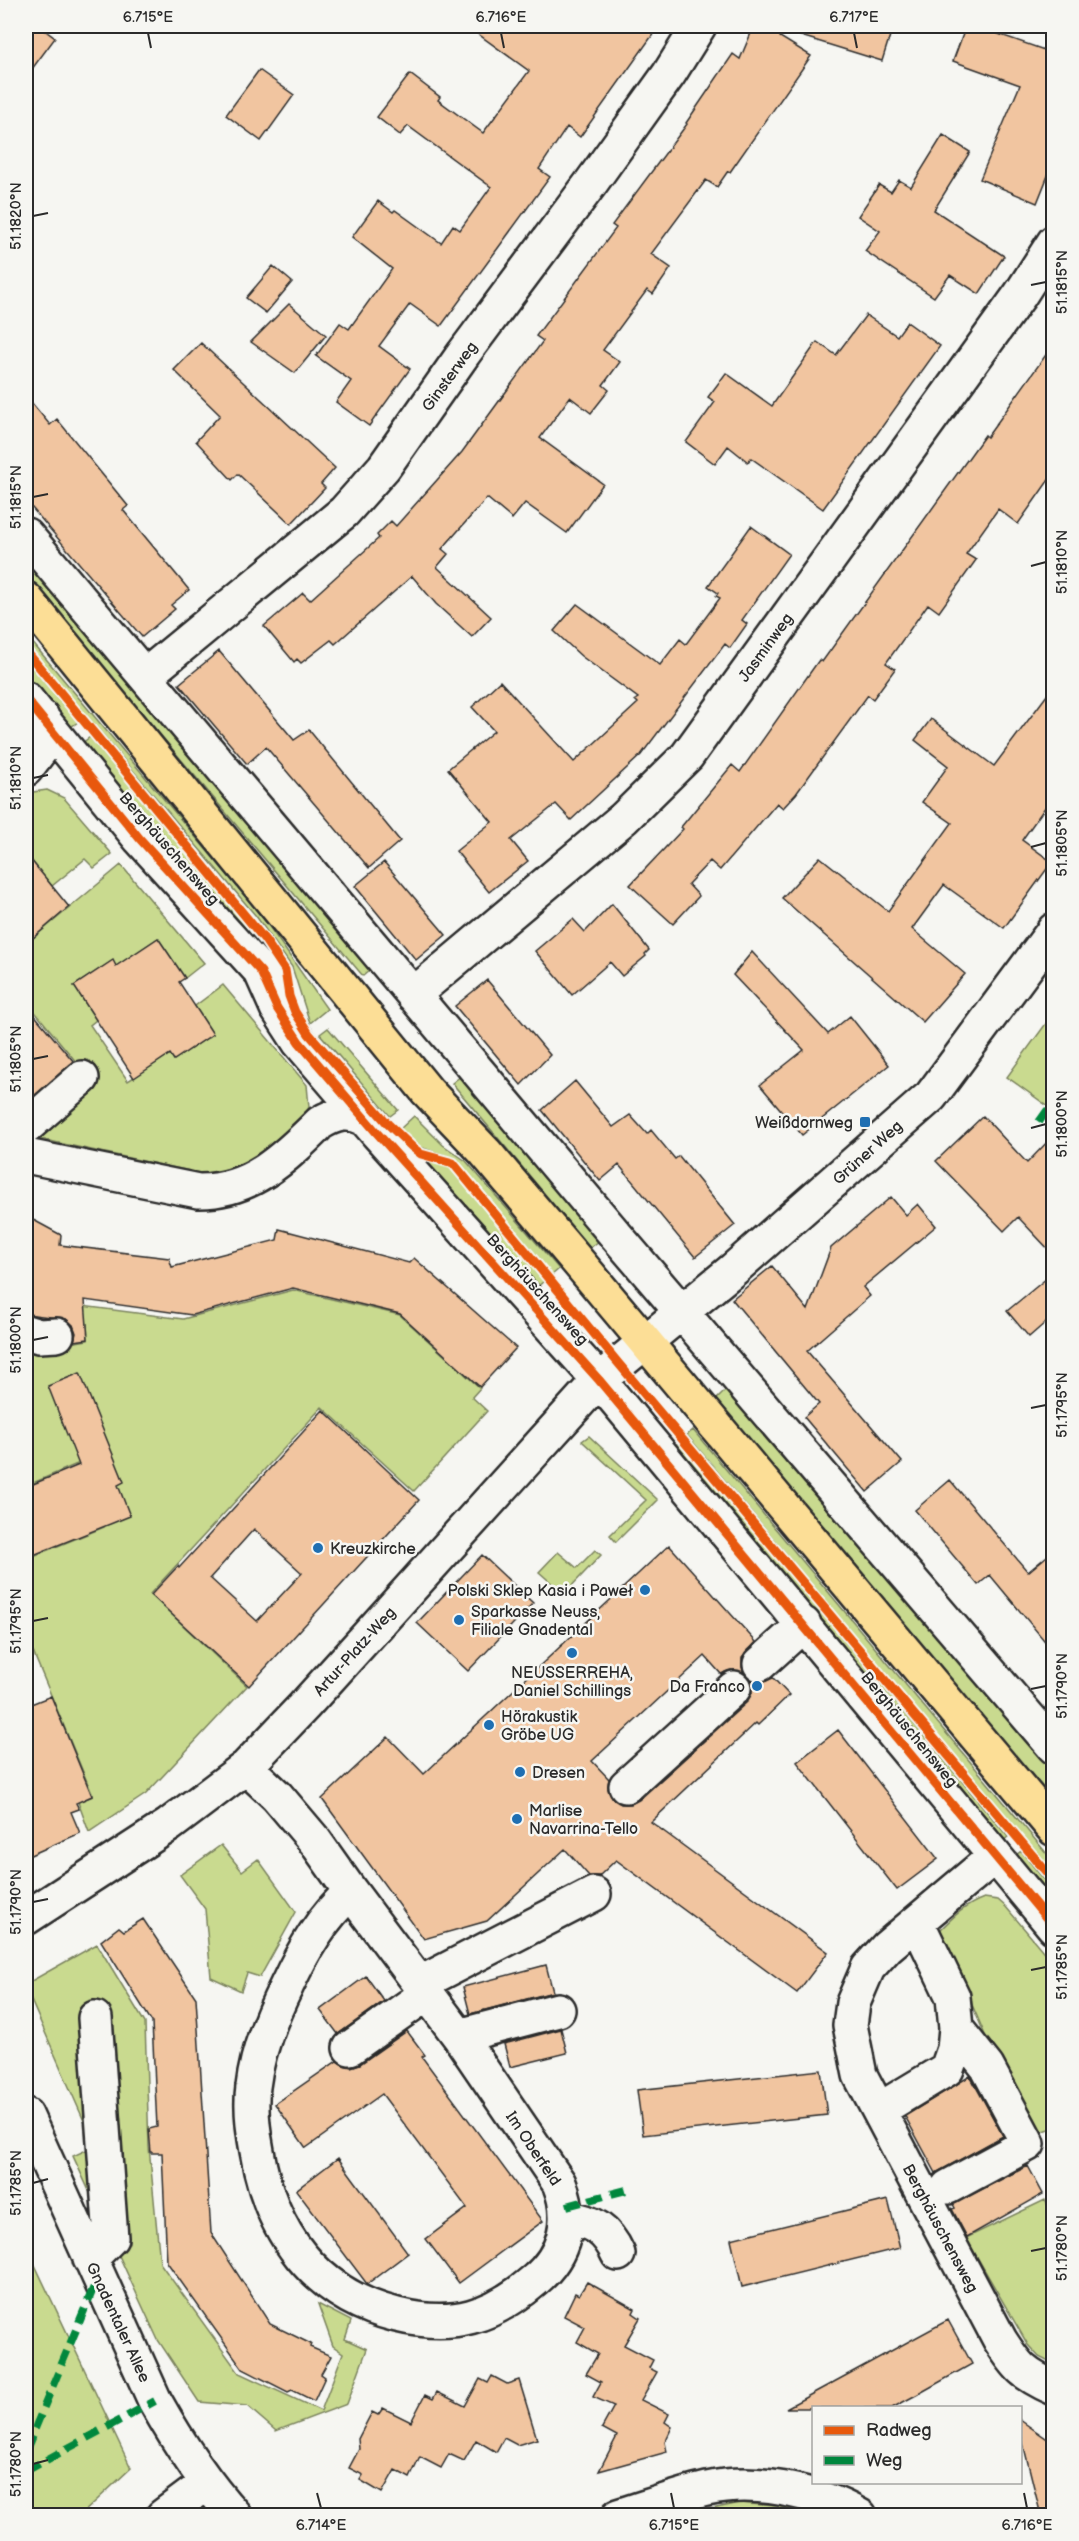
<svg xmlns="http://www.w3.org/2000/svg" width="1079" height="2541" font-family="'Balsamiq Sans',sans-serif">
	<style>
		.green { fill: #c9da8f; stroke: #7a825d; stroke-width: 1.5 }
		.building { fill: #f1c5a0; stroke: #2b2b2b; stroke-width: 1.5; fill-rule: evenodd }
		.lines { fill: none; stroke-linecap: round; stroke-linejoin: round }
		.minor-casing { stroke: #2b2b2b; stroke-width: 38 }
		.major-casing { stroke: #2b2b2b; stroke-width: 38 }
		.minor { stroke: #f6f6f2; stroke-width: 33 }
		.major { stroke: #fcde96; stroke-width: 33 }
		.quiet { stroke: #00873e; stroke-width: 8; stroke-dasharray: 15 8; stroke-linecap: butt }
		.cycleway-casing { stroke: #f6f6f2; stroke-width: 13 }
		.cycleway { stroke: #e8590c; stroke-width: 9 }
		.ticks { fill: none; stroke: #2b2b2b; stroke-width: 2 }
		.poi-dot { fill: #1f6fb2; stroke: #f6f6f2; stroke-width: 2 }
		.labels { text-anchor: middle; stroke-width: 5; stroke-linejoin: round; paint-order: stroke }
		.street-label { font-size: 16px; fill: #2b2b2b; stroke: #f6f6f2 }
		.poi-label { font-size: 16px; fill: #2b2b2b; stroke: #f6f6f2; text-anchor: start }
		.neatline { fill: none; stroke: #2b2b2b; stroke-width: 2 }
		.ticks-label { font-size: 15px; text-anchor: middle; fill: #2b2b2b }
	</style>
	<rect width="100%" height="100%" fill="#f6f6f2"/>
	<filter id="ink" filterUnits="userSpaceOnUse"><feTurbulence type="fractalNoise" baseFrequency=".0167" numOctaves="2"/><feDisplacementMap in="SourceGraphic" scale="12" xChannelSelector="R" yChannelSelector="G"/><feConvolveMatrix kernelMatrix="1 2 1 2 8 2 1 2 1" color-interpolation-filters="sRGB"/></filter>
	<g filter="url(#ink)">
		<path class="green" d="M26,561L371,969L363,976L26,575Z
			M26,635L261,915L327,1009L310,1023L292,967L256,916L26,644Z
			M26,660L78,722L66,730L26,683Z
			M90,737L263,945L281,973L273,979L77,747Z
			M47,790L64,798L112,854L94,868L85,859L52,886L26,854V796L33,792Z
			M121,865L204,963L185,978L158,938L116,966L112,961L74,986L96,1020L90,1025L128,1081L170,1054L174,1060L213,1034L195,1006L223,985L307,1085L309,1107L303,1119L246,1164L222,1172L204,1174L40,1139L96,1086L26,1001V944Z
			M1053,1014V1110L1007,1077Z
			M328,1028L398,1110L390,1116L320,1034Z
			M461,1076L599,1241L590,1248L452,1083Z
			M414,1116L443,1145L466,1161L559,1269L552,1275L455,1159C428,1147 421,1154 400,1129Z
			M419,1158L432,1159L451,1168L544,1281L534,1290Z
			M293,1290L400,1315L480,1388L472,1397L487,1411L414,1491L322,1407L150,1594L247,1686L146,1794L89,1832L78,1802L93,1796L26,1635V1559L104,1527L77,1464L26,1486V1351L88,1340L87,1324L45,1326L59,1303L183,1319Z
			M728,1388L1053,1768V1803L716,1400Z
			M693,1430L1053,1861V1874L687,1435Z
			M589,1436L658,1500L616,1542L610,1535L646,1500L582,1441Z
			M679,1442L1008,1837L999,1844L671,1449Z
			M595,1550L601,1555L564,1594L539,1572L558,1552L577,1568Z
			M221,1845L242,1871L258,1859L296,1912L260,1977L247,1973L241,1991L211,1977L205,1909L180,1875Z
			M1021,1851L1053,1891V1903L1015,1856Z
			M984,1898L998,1900L1006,1907L1053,1963V2128L1034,2134L997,2063L940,1930C954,1916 965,1905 984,1898Z
			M97,1944L145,2023L149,2147L160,2263L239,2373L321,2411L343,2353L333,2346L318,2304L351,2321L345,2339L367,2349L347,2404L276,2431L247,2406L199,2402L158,2340L73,2156L95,2146L26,1989V1984Z
			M1045,2200L1054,2218L1053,2364L1039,2357L1028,2345L966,2238Z
			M26,2246L131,2468L81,2515H26Z
			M740,2503L799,2508L812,2515L679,2516Z"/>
		<path class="building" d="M26,26H39L55,38L26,77Z
			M467,26H659L580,137L567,127L539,169L550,177L441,326L410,304L379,346L410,369L369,426L336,402L351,381L316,356L340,323L349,329L392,269L352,237L378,201L393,212L395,210L441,243L453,225L460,230L491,187L408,126L400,135L377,117L410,74L440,97L438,100L483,133L529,71Z
			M754,26H785L780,37L811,56L730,172L728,171L717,187L706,180L651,254L671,268L653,294L647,290L603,350L620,362L603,385L609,390L591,413L570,397L540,438L603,484L567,533L525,503L512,519L487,498L442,549L448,554L437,567L491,617L472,637L436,604L412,576L335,644L331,640L301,663L297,659L294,662L264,626L303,593L310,600L379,538L377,535L391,521L396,526L462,452L543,341L536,336L616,228L612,225L687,124L686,123L733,54L740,59Z
			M789,26H893L882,61L788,32Z
			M966,26H975L1053,53V163L1037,203L980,179L1020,85L953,61Z
			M259,70L294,95L261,141L226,115Z
			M943,135L970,152L934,210L1004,256L979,294L950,275L934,297L865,251L880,231L858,216L879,185L891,192L899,180L911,187Z
			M273,266L292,282L266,313L246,298Z
			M289,304L326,335L295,373L251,342Z
			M866,315L897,336L907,322L940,346L823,509L751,458L748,462L728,446L715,464L686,442L715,402L708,397L726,373L772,406L817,342L836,355Z
			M201,343L335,468L321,484L325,488L291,524L238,474L232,480L196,441L220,415L174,370Z
			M1053,345V474L1018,524L998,509L966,554L976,560L939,612L928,604L886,663L895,669L873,699L868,695L796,794L783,808L777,803L720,870L710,861L688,884L699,896L673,924L630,885L683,829L681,827L732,765L740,772L819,660L822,662L985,435L987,437Z
			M26,396L50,425L57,419L128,506L123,510L189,590L171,605L175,609L142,637L26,501Z
			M751,526L789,554L742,620L747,624L730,648L725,644L641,755L587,805L571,820L556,804L511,840L528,861L489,892L456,851L492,822L448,769L494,731L472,707L500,681L574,762L638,703L635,700L638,698L581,656L554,631L577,604L660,665L680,639L686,644L720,598L716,596L718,593L708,586Z
			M219,651L294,740L309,730L400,841L369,868L266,747L247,764L179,684Z
			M1053,687V796L1022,840L1052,862L1004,928L944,885L912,929L965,974L923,1022L782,898L820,857L888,911L952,823L922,802L948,766L915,740L931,719L994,766Z
			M26,854L69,907L26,944Z
			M384,862L446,935L416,960L355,886Z
			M612,904L649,950L645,954L646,956L622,976L610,962L572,995L535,951L573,919L585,932Z
			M158,938L185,978L179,982L213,1034L174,1060L170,1054L134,1078L74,986L113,960L116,966Z
			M752,952L828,1034L850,1016L889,1065L802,1135L760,1085L804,1050L733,975Z
			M487,980L550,1055L521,1085L455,1006Z
			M26,1005L74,1062L26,1103Z
			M575,1081L613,1127L630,1115L647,1134L651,1130L675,1159L679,1156L735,1225L695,1257L619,1165L600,1181L542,1110Z
			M983,1116L1027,1163L1053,1136V1254L1018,1217L1004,1231L936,1161Z
			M891,1197L906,1215L918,1204L936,1226L863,1287L870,1296L807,1351L902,1462L867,1492L804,1417L819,1404L732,1299L772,1266L808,1310L831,1248Z
			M26,1216L61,1235L60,1245L169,1258L172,1267L277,1240L279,1229L409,1263L414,1258L516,1348L480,1387L400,1314L293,1288L192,1315L85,1300L88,1339L74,1341L76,1333L73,1325L66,1319L26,1314Z
			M1053,1273V1316L1029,1337L1007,1311Z
			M80,1373L124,1482L118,1485L130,1516L26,1558V1487L79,1465L48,1386Z
			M323,1410L419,1500L249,1686L151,1595L178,1566L179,1568ZM254,1529L302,1573L257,1621L210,1578Z
			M950,1480L1028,1572L1053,1551V1651L990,1575L978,1585L915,1510Z
			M669,1545L756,1642L742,1658V1667L744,1673L731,1670L721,1674L705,1656L592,1761L609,1779L608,1789L612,1798L621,1804H631L639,1800L747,1702L752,1693L750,1679L763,1682L773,1678L789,1695L758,1725L756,1723L651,1822L828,1952L797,1993L616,1860L599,1876H589L565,1849L487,1921L424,1939L322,1799L388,1737L424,1774Z
			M482,1555L533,1603L468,1671L417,1623Z
			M51,1696L92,1796L76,1803L79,1809L71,1812L80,1833L26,1857V1706Z
			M838,1730L938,1859L897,1890L797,1762Z
			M143,1919L196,1998L211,2233L270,2324L311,2344L310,2347L331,2356L321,2374L325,2377L314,2401L292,2390L288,2392L243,2369L167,2262L162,2153H151L149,2129L157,2127L152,2022L101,1941L119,1927L124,1931Z
			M546,1965L553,1992L470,2014L463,1987Z
			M366,1976L384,2001L338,2034L320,2010Z
			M561,2029L567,2053L510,2067L504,2044Z
			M407,2031L425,2055L422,2057L543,2221L459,2283L426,2239L467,2208L382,2094L306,2148L275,2104L337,2061L343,2065L351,2067L360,2064Z
			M821,2070L827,2115L643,2135L637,2090Z
			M970,2076L1003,2136L936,2173L905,2116Z
			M338,2158L408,2253L367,2284L296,2190Z
			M1028,2166L1043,2194L967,2237L952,2209L955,2208L953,2204Z
			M888,2200L900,2248L742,2287L731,2239Z
			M587,2282L635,2309L633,2313L640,2318L624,2345L653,2360L649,2368L657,2372L641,2400L669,2414L665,2422L672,2427L665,2442L667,2452L599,2471L617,2436L602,2428L614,2406L593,2397L601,2382L586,2374L598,2354L577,2342L585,2327L564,2316L575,2293L579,2295Z
			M948,2320L972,2364L920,2393L892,2408H786Z
			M492,2376L507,2384L519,2380L537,2439L517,2445L504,2438L496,2452L476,2440L464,2461L449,2454L441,2468L420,2457L410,2478L395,2470L382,2493L360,2480L363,2475L349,2468L359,2449L358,2439L372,2412L378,2415L383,2408L411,2422L425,2395L433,2399L437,2392L465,2406L480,2379L488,2383Z
			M1020,2420L1053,2443V2516H1041L1020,2431Z"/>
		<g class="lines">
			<defs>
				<path id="minor" d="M26,535L614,1233L1054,1747
					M145,676L344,512L384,467L464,353L591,183L669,74L699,26
					M26,699L140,839L261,972L277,1008L299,1042L377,1133L599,1380L1054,1927
					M26,769L42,748V717
					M413,995L624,818L687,756L1020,295L1054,242
					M26,1127L82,1078
					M26,1156L198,1191C250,1192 285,1158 320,1123C335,1114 348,1110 365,1119
					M26,1332L39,1336L57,1335
					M760,1664L804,1624
					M246,1767L277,1796L315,1841L351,1892L459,2036L559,2183C574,2219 565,2255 535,2280C492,2317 453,2329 397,2315C315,2295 270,2232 257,2151C253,2130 250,2108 253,2087C257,2051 271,2017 287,1985C303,1951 322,1917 351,1892
					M626,1786L734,1688
					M995,1856L887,1947L868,1968L853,2003L850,2025L860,2075L1000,2340C1018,2368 1023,2374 1054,2388
					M26,1918L169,1825L246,1767L304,1706L599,1380L734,1269L931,1096L1054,930
					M421,1983L594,1894
					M459,2036L558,2010
					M350,2048L428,1993
					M879,2110L947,2069L954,2049L956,2028L953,1997L917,1922
					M26,2115L155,2401C178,2442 203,2481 235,2516
					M948,2187L1028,2144L987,2067L956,2028
					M567,2218C593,2221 607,2230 618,2254
					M90,2259L111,2238L95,2018
					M163,2516L207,2483
					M618,2516C647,2507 677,2496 707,2489C756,2478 816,2491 860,2516"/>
				<path id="major" d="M26,599L427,1091L485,1152L579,1263L1054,1829"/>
			</defs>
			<use href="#minor" class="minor-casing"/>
			<use href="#major" class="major-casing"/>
			<use href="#minor" class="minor"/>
			<use href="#major" class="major"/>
			<path class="quiet" d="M1039,1122L1054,1101
				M567,2206L626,2190
				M26,2450L98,2277
				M26,2471L155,2401"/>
			<defs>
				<path id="cycleway" d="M26,651L265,940L285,970L289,996L295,1012L309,1034L388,1124L412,1147L421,1154L453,1163L619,1364L1054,1881
					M26,699L140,839L261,972L277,1008L299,1042L377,1133L599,1380L1054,1927"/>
			</defs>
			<use href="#cycleway" class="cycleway-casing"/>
			<use href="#cycleway" class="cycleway"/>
		</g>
	</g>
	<path class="ticks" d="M148,33L151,48M501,33L504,48M854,33L857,48M33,216L48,213M1031,285L1046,282M33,497L48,494M1031,566L1046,562M33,778L48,775M1031,847L1046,843M33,1059L48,1056M1031,1128L1046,1124M33,1340L48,1337M1031,1408L1046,1405M33,1621L48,1618M1031,1689L1046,1686M33,1902L48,1899M1031,1970L1046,1967M33,2183L48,2179M1031,2251L1046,2248M33,2464L48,2460M317,2493L321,2508M671,2493L674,2508M1024,2493L1027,2508"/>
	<g class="poi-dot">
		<rect x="859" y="1116" width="12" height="12" rx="3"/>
		<circle cx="318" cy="1548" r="6"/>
		<circle cx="645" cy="1590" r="6"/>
		<circle cx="459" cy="1620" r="6"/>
		<circle cx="572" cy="1653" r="6"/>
		<circle cx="757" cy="1686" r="6"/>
		<circle cx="489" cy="1725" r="6"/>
		<circle cx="520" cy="1772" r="6"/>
		<circle cx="517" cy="1819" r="6"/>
	</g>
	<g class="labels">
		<g class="street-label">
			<text transform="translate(449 376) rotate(-54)" y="6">Ginsterweg</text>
			<text transform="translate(765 647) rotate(-54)" y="6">Jasminweg</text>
			<text transform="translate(170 848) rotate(49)" y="6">Berghäuschensweg</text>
			<text transform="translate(867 1152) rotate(-42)" y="6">Grüner Weg</text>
			<text transform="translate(538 1289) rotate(48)" y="6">Berghäuschensweg</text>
			<text transform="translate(354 1651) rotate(-48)" y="6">Artur-Platz-Weg</text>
			<text transform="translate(910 1729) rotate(51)" y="6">Berghäuschensweg</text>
			<text transform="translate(534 2148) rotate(56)" y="6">Im Oberfeld</text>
			<text transform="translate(941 2228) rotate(62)" y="6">Berghäuschensweg</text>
			<text transform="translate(119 2322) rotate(65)" y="6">Gnadentaler Allee</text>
		</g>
		<g class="poi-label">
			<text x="853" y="1128" text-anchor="end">Weißdornweg</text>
			<text x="330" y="1554">Kreuzkirche</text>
			<text x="633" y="1596" text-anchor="end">Polski Sklep Kasia i Paweł</text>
			<text x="471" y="1617">Sparkasse Neuss,<tspan x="471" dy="18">Filiale Gnadental</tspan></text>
			<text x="572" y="1678" text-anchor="middle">NEUSSERREHA,<tspan x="572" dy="18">Daniel Schillings</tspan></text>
			<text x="745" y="1692" text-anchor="end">Da Franco</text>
			<text x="501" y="1722">Hörakustik<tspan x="501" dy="18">Gröbe UG</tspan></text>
			<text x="532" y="1778">Dresen</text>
			<text x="529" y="1816">Marlise<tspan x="529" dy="18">Navarrina-Tello</tspan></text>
		</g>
	</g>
	<rect width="1079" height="2541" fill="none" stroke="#f6f6f2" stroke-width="66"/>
	<rect x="812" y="2406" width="210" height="78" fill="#f6f6f2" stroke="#a5a5a2" stroke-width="1.5"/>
	<rect x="824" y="2426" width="30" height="9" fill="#e8590c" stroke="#a5a5a2" stroke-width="1.5"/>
	<text x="866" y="2436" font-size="18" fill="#2b2b2b">Radweg</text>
	<rect x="824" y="2456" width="30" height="9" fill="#00873e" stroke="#a5a5a2" stroke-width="1.5"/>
	<text x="866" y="2466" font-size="18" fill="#2b2b2b">Weg</text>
	<rect x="33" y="33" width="1013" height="2475" class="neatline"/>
	<g class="ticks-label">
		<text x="148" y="22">6.715°E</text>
		<text x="501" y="22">6.716°E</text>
		<text x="854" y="22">6.717°E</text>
		<text transform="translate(16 216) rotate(-90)" y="5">51.1820°N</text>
		<text transform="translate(1062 282) rotate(-90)" y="5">51.1815°N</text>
		<text transform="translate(16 497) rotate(-90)" y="5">51.1815°N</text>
		<text transform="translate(1062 562) rotate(-90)" y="5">51.1810°N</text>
		<text transform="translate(16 778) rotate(-90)" y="5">51.1810°N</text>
		<text transform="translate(1062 843) rotate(-90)" y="5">51.1805°N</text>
		<text transform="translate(16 1059) rotate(-90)" y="5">51.1805°N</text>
		<text transform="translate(1062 1124) rotate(-90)" y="5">51.1800°N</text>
		<text transform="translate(16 1340) rotate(-90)" y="5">51.1800°N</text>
		<text transform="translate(1062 1405) rotate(-90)" y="5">51.1795°N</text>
		<text transform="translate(16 1621) rotate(-90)" y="5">51.1795°N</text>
		<text transform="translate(1062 1686) rotate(-90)" y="5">51.1790°N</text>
		<text transform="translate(16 1902) rotate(-90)" y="5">51.1790°N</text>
		<text transform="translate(1062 1967) rotate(-90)" y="5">51.1785°N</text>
		<text transform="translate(16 2183) rotate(-90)" y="5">51.1785°N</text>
		<text transform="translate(1062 2248) rotate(-90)" y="5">51.1780°N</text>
		<text transform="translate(16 2464) rotate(-90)" y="5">51.1780°N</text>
		<text x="321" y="2530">6.714°E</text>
		<text x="674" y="2530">6.715°E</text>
		<text x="1027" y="2530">6.716°E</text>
	</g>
</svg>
